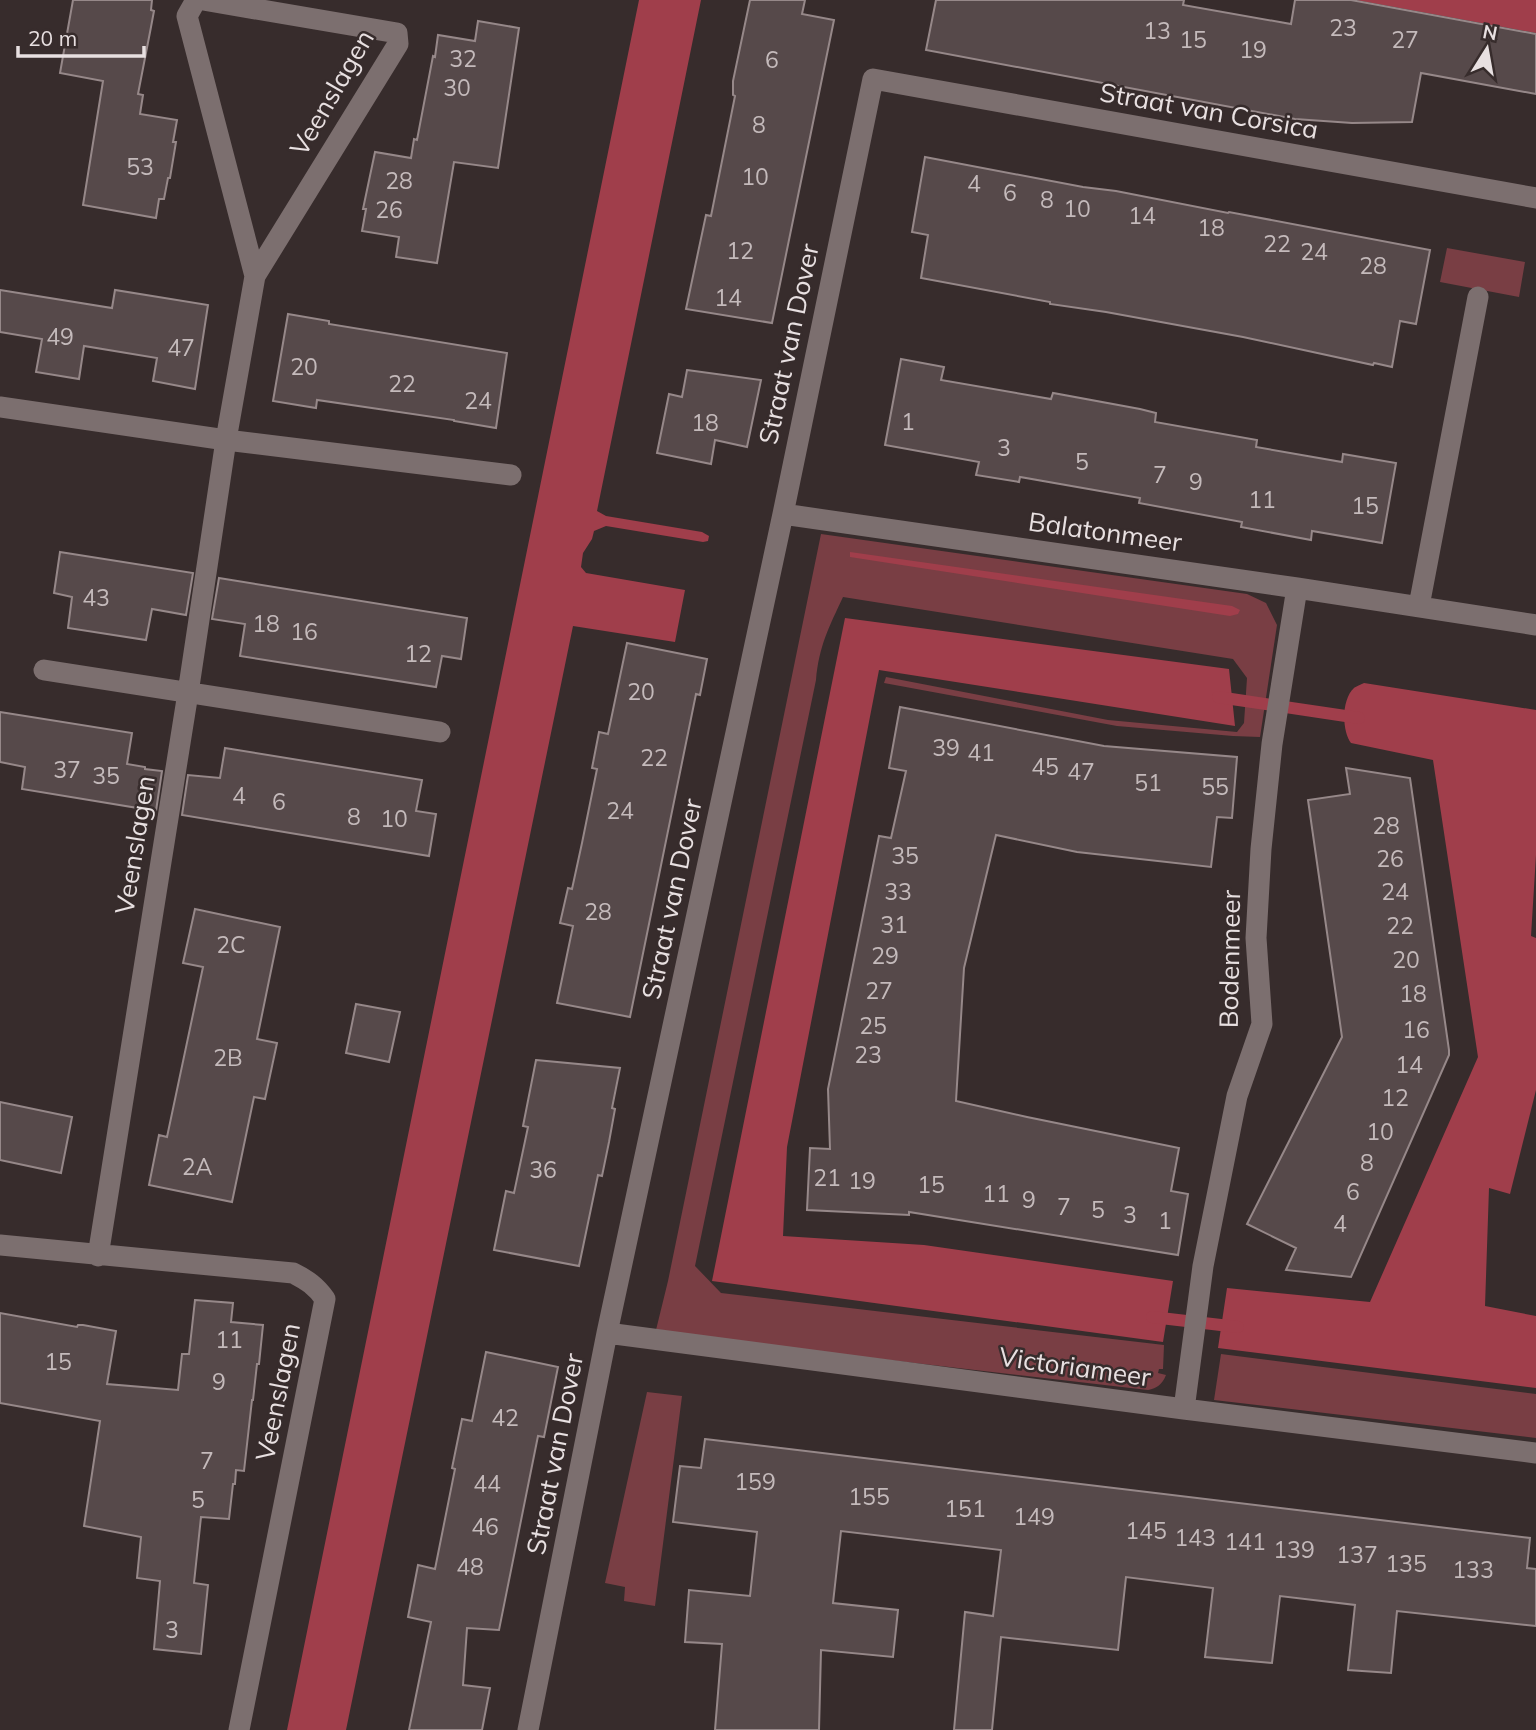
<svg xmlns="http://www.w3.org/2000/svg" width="1536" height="1730" font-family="Mulish,sans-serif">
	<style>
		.green { fill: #793e44 }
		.water { fill: #a03e4b }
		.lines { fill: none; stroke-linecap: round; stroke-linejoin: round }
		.stream { stroke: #a03e4b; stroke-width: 12 }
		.building { fill: #56494a; stroke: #968889; stroke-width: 2 }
		.street { stroke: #7c6f6f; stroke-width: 21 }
		.labels { text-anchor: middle; stroke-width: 5; stroke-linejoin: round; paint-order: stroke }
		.number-label { font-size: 23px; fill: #c4babb }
		.street-label { font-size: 26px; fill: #e8e0e1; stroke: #372c2c }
	</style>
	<rect width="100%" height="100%" fill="#372c2c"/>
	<path class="green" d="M1447,248L1525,262L1519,297L1440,282Z
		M821,534L1247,594L1266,603L1277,625L1260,737L1233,736L1117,726L884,683L886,677L1108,720L1237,732L1244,723L1247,678L1233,659L843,597C829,627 819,646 816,680L695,1266L721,1293L1164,1345L1163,1369H1159L1158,1373L1166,1375C1162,1385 1157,1388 1148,1390L682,1336L656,1330L668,1281Z
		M1221,1354L1536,1394V1438L1214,1400Z
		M647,1392L682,1396L655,1606L624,1601L625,1587L605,1583Z"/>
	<path class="water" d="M639,0H701L597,511L606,516L702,532L709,536L708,541L703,542L606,526L594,531L592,539L583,553L581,567L586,573L685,590L675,642L573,626L346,1730H287Z
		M1356,0H1536V33Z
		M850,552L1232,606L1240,610L1238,614L1230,616L850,557Z
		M845,618L1229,669L1235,726L879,670L787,1147L783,1236L924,1245L1173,1281L1163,1342L712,1281Z
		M1364,683L1536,710V855L1531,936L1536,938V1090L1510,1194L1489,1188L1485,1306L1536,1316V1388L1218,1348L1227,1288L1370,1302L1478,1057L1433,760L1351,743C1342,731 1341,700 1354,688C1355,687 1362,684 1364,683Z"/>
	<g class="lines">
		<path class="stream" d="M1218,697L1359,718
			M1152,1317L1238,1327"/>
	</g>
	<path class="building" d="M73,0H152L151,10L154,11L151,27L138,94L143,95L140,114L177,120L173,142H176L170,178H168L164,199H159L156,218L83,205L103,81L60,73Z
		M750,0H805L802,14L834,20L772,323L686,309L706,215L711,216L735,96L733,95V81Z
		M936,0H1184L1183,5L1291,24L1295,0H1351L1536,34V94L1421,73L1412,122L1352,123L1295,119L926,50Z
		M478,21L519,28L498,168L454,162L437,263L396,257L399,237L362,231L366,209H363L375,152L411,158L414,139L417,140L433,56L435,57L438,35L475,41Z
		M925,157L1083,187L1116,191L1228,213L1229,212L1430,250L1416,324L1400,321L1392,367L1374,363L1373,365L1243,337L1106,312L1050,304V302L921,278L928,235L912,232Z
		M0,290L112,308L115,290L208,305L195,389L153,381L157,358L84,346L79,379L36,372L42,339L0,332Z
		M288,314L329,321V324L507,353L496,428L454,421V420L317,400L316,408L273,401Z
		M901,359L944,367L941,380L1051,399L1053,393L1140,409L1156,413L1155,422L1257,440L1256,447L1342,462L1343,454L1396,463L1382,543L1312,531L1311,540L1241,527L1242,522L1139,503L1140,498L1020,477L1019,482L976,475L979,462L885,445Z
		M687,370L761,380L747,447L715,440L711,464L657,453L669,394L682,397Z
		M60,552L193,573L186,615L152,609L146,640L68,628L72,597L54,593Z
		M219,578L467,618L461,659L442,656L436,687L240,656L245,624L212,619Z
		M627,643L707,659L700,695L696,694L630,1017L557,1003L573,926L560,923L568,888L572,889L582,843L597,769L592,768L599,732L608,734Z
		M900,707L1104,746L1237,757L1232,818L1217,817L1211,867L1077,852L996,835L964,968L956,1101L1027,1117L1179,1148L1171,1191L1188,1194L1178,1255L909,1212V1215L807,1210L810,1148L830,1149L828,1089L879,836L891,838L906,771L889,768Z
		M0,712L132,733L127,764L145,767V769L162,771L156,811L22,789L25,767L0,762Z
		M225,748L422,780L416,811L436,814L429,856L182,815L188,775L220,778Z
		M1346,768L1410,778L1449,1050V1055L1351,1277L1286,1270L1296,1248L1247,1224L1342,1037L1308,800L1350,794Z
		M195,909L280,927L257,1039L277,1043L265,1099L254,1097L232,1202L149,1185L159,1135L167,1137L203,967L183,963Z
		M356,1004L400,1012L389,1062L346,1053Z
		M536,1060L620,1068L612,1108L615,1109L609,1142L602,1176L598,1175L579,1266L494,1250L506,1191L514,1193L528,1127L523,1126Z
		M0,1102L72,1117L61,1173L0,1160Z
		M195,1300L233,1303L231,1322L263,1325L259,1364H257L253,1400H252L244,1471L236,1470L235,1484H233L229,1519L201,1517L194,1583L208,1585L201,1654L154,1649L160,1581L137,1578L141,1537L84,1526L100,1421L0,1403V1313L77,1327L78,1325H83L116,1331L107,1384L178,1390L182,1354H189Z
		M486,1352L558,1367L544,1437L538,1436L499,1630L467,1628L463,1685L490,1688L482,1730H409L431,1622L408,1617L418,1565L435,1569L455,1469L452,1468L462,1419L472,1421Z
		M705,1439L1530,1538L1527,1568L1536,1569V1626L1397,1611L1391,1673L1348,1670L1355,1605L1280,1596L1272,1663L1205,1657L1213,1588L1126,1577L1118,1650L1001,1637L992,1730H954L965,1612L993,1616L1001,1550L841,1531L833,1603L898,1610L893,1657L821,1650L819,1730H715L722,1644L685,1642L689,1590L750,1596L757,1532L673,1522L680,1466L701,1468Z"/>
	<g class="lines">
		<path class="street" d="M196,0L187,16L255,276
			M0,407L226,440L511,475
			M783,514L1297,588L1536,625
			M1419,606L1478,297
			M44,670L440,732
			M0,1245L293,1273C307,1280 316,1286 325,1299L239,1730
			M98,1256L188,693L226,440L255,276L398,44L397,33L203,0
			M607,1333L1184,1409L1536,1453
			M1184,1409L1203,1266L1237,1096L1262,1024L1256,938L1261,849L1272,744L1297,588
			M528,1730L607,1333L783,514L873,79L1536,198"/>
	</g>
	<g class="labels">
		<g class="number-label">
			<text x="1343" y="36">23</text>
			<text x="1157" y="39">13</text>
			<text x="1193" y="48">15</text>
			<text x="1405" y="48">27</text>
			<text x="1253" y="58">19</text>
			<text x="463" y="67">32</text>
			<text x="772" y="68">6</text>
			<text x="457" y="96">30</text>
			<text x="759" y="133">8</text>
			<text x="140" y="175">53</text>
			<text x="755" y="185">10</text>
			<text x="399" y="189">28</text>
			<text x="974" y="192">4</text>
			<text x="1010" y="201">6</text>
			<text x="1047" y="208">8</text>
			<text x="1077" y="217">10</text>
			<text x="389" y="218">26</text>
			<text x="1142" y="224">14</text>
			<text x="1211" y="236">18</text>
			<text x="1277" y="252">22</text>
			<text x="740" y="259">12</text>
			<text x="1314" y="260">24</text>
			<text x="1373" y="274">28</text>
			<text x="728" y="306">14</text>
			<text x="60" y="345">49</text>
			<text x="181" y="356">47</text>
			<text x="304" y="375">20</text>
			<text x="402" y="392">22</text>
			<text x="478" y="409">24</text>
			<text x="908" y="430">1</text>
			<text x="705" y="431">18</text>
			<text x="1004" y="456">3</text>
			<text x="1082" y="470">5</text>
			<text x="1160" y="483">7</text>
			<text x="1196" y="490">9</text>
			<text x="1262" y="508">11</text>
			<text x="1365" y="514">15</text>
			<text x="96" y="606">43</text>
			<text x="266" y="632">18</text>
			<text x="304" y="640">16</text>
			<text x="418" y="662">12</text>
			<text x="641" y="700">20</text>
			<text x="946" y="756">39</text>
			<text x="981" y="761">41</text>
			<text x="654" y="766">22</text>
			<text x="1045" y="775">45</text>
			<text x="67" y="778">37</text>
			<text x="1081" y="780">47</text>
			<text x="106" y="784">35</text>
			<text x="1148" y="791">51</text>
			<text x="1215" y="795">55</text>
			<text x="239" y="804">4</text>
			<text x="279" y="810">6</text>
			<text x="620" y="819">24</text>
			<text x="354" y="825">8</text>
			<text x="394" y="827">10</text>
			<text x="1386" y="834">28</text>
			<text x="905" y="864">35</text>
			<text x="1390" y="867">26</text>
			<text x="898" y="900">33</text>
			<text x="1395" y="900">24</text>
			<text x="598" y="920">28</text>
			<text x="894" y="933">31</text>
			<text x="1400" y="934">22</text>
			<text x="231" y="953">2C</text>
			<text x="885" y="964">29</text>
			<text x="1406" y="968">20</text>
			<text x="879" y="999">27</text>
			<text x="1413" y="1002">18</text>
			<text x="873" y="1034">25</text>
			<text x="1416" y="1038">16</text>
			<text x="868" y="1063">23</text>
			<text x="228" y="1066">2B</text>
			<text x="1409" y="1073">14</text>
			<text x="1395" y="1106">12</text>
			<text x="1380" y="1140">10</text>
			<text x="1367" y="1171">8</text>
			<text x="197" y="1175">2A</text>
			<text x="543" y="1178">36</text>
			<text x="827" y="1186">21</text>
			<text x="862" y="1189">19</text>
			<text x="931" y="1193">15</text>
			<text x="1353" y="1200">6</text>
			<text x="996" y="1202">11</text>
			<text x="1029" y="1208">9</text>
			<text x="1064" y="1215">7</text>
			<text x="1098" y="1218">5</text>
			<text x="1130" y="1223">3</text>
			<text x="1165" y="1229">1</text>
			<text x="1340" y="1232">4</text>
			<text x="229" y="1348">11</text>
			<text x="58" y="1370">15</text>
			<text x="219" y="1390">9</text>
			<text x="505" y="1426">42</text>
			<text x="207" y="1469">7</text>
			<text x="755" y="1490">159</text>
			<text x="487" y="1492">44</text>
			<text x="869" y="1505">155</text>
			<text x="198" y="1508">5</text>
			<text x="965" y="1517">151</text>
			<text x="1034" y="1525">149</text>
			<text x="485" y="1535">46</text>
			<text x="1146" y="1539">145</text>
			<text x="1195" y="1546">143</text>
			<text x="1245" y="1550">141</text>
			<text x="1294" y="1558">139</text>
			<text x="1357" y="1563">137</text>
			<text x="1406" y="1572">135</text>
			<text x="470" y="1575">48</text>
			<text x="1473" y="1578">133</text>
			<text x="172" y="1638">3</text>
		</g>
		<g class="street-label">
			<text transform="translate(332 93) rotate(-60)" y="9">Veenslagen</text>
			<text transform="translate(1209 111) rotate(10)" y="9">Straat van Corsica</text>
			<text transform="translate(789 344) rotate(-78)" y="9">Straat van Dover</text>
			<text transform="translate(1105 532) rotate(8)" y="9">Balatonmeer</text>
			<text transform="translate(135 845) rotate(-81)" y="9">Veenslagen</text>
			<text transform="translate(672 899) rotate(-78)" y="9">Straat van Dover</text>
			<text transform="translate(1230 959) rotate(-89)" y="9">Bodenmeer</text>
			<text transform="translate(1075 1367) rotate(8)" y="9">Victoriameer</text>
			<text transform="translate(278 1392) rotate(-79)" y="9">Veenslagen</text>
			<text transform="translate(555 1454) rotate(-79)" y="9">Straat van Dover</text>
		</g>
	</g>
	<g transform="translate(1487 49) rotate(11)" stroke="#372c2c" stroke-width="5" paint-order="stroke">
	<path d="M0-5L12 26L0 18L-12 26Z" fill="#e8e0e1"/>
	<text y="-10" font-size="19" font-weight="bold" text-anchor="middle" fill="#e8e0e1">N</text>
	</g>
	<path d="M18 46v10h126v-10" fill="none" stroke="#e8e0e1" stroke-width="3.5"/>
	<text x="28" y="46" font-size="21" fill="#e8e0e1" stroke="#372c2c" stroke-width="5" paint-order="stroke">20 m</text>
</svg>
